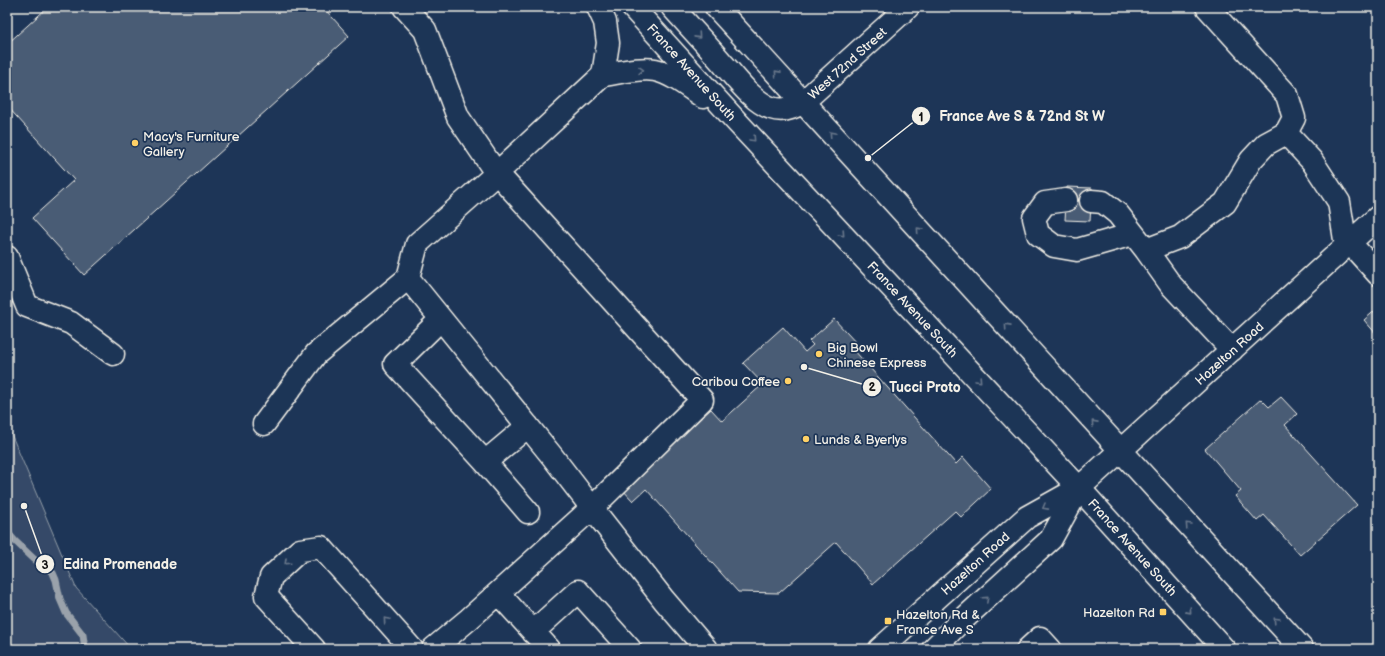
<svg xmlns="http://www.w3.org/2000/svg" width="1385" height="656" font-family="'Balsamiq Sans',sans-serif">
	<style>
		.green { fill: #354a67; stroke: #949ea8 }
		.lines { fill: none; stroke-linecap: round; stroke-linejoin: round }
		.stream { stroke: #9aa2ab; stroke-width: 7 }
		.building { fill: #485b74; stroke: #f4f1e8 }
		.minor-casing { stroke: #f4f1e8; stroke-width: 25 }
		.major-casing { stroke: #f4f1e8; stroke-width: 25 }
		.minor { stroke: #1d3557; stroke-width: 22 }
		.major { stroke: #1d3557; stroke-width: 22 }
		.oneway { stroke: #68778a }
		.poi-dot { fill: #ffd166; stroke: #1d3557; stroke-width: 1.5 }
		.labels { text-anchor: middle; stroke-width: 3.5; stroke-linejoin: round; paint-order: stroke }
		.street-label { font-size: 13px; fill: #f4f1e8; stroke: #1d3557 }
		.poi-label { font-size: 13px; fill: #f4f1e8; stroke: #1d3557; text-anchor: start }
		.leader { fill: none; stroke: #f4f1e8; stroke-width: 1.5 }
		.callout-dot { fill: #f4f1e8; stroke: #1d3557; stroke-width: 1.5 }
		.mark-label { font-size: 12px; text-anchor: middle; font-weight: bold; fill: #111 }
		.callout-label { font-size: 14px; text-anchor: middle; font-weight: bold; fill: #f4f1e8; stroke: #1d3557; stroke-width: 3.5; stroke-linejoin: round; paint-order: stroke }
	</style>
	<rect width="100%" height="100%" fill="#1d3557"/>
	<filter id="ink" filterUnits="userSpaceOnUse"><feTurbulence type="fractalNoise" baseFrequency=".025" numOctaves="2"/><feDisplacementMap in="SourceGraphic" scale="8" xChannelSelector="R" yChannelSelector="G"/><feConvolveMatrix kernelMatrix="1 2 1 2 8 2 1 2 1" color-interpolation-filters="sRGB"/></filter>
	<g filter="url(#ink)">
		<path class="green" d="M7,424L76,588L131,649H7Z"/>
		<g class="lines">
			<path class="stream" d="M7,517L9,534L15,541L34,559L53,573L56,580L60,599L66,613L83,635L85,649"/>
		</g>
		<path class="building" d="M48,7H323L349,36L84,275L32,218L74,180L7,106V44Z
			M1067,187L1092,188L1090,221L1065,220Z
			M1378,308V336L1364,320Z
			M834,319L858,345L853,349L956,464L963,457L991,489L961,517L955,511L873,584L836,542L779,593L738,592L646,489L633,501L622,489L711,409L722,421L763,384L743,363L783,327L805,352L813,345L809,341Z
			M1281,397L1297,414L1285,425L1357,505L1300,555L1264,515L1257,521L1235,496L1241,491L1205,449L1261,399L1269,407Z"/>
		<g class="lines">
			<defs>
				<path id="minor" d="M404,7L425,30L458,117L494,170L497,173L702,400L592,508L552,456L408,278L417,244L497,173L603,75
					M803,102L908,7
					M1286,133L1312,161L1339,202L1346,246
					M1066,200L1045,203L1034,218L1038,234L1054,246L1077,250L1133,234
					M1091,201L1103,202L1118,214L1146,250L1171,285L1232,350
					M1350,243L1378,274
					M1146,250L1180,237L1225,203L1251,160L1266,144L1286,133L1294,118L1287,95L1207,7
					M7,257L27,306L71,323L113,354
					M441,319L395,364L485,462
					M264,424L316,354L408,278
					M528,512L485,462L528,426
					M498,593L549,649
					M533,632L578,591L630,649
					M314,649L266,596L271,577L300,550L321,547L412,649
					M433,649L469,619L592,508L664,600L706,649
					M880,649L1027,517L1079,488L1378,217
					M933,649L957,625L1051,539L1079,488
					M1028,649L1040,638L1050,649"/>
				<path id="major" d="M598,7L605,22L608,43L603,75C617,73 641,67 655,70C673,74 688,87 703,97
					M632,7L738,123L1079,488L1224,649
					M672,7C689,26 707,45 724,65C737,79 752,101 771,108C783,112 794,108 803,102
					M716,7L1302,649"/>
			</defs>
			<use href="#minor" class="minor-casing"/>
			<use href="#major" class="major-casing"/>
			<use href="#minor" class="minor"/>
			<use href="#major" class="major"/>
		</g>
		<defs><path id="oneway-chevron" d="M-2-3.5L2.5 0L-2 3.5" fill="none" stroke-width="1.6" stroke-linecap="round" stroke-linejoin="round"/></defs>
		<g class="oneway">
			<use href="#oneway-chevron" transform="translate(698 36) rotate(48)"/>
			<use href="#oneway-chevron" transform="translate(641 70) rotate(-2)"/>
			<use href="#oneway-chevron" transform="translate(777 73) rotate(-132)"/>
			<use href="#oneway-chevron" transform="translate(832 134) rotate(-132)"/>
			<use href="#oneway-chevron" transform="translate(753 139) rotate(47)"/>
			<use href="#oneway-chevron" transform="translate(919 230) rotate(-132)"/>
			<use href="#oneway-chevron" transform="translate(842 234) rotate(47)"/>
			<use href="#oneway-chevron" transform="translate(1007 326) rotate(-132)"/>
			<use href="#oneway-chevron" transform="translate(979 380) rotate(47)"/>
			<use href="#oneway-chevron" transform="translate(1094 423) rotate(-132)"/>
			<use href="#oneway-chevron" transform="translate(1045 507) rotate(151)"/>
			<use href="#oneway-chevron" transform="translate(1188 525) rotate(-133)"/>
			<use href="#oneway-chevron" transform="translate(287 562) rotate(137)"/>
			<use href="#oneway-chevron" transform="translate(986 599) rotate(-42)"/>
			<use href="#oneway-chevron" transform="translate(1189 611) rotate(48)"/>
			<use href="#oneway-chevron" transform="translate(386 620) rotate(-132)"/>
			<use href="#oneway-chevron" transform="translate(1276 620) rotate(-133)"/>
		</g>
	</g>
	<g class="poi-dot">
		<circle cx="135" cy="143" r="4"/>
		<circle cx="819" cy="354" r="4"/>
		<circle cx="788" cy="381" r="4"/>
		<circle cx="806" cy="439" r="4"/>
		<rect x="1159" y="608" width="8" height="8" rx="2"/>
		<rect x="884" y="617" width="8" height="8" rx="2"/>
	</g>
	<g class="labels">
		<g class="street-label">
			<text transform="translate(847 63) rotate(-42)" y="5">West 72nd Street</text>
			<text transform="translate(692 72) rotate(48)" y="5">France Avenue South</text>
			<text transform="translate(913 309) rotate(47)" y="5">France Avenue South</text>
			<text transform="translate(1229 353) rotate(-42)" y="5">Hazelton Road</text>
			<text transform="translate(1133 547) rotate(48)" y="5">France Avenue South</text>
			<text transform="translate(975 563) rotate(-42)" y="5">Hazelton Road</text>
		</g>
		<g class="poi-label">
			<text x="143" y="141">Macy's Furniture<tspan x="143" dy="15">Gallery</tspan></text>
			<text x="827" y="352">Big Bowl<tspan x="827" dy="15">Chinese Express</tspan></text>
			<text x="780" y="386" text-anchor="end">Caribou Coffee</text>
			<text x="814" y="444">Lunds &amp; Byerlys</text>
			<text x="1155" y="617" text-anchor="end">Hazelton Rd</text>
			<text x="896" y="619">Hazelton Rd &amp;<tspan x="896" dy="15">France Ave S</tspan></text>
		</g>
	</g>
	<path class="leader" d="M868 158L921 116M804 367L872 387M24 506L45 564"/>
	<g class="callout-dot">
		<circle cx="868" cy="158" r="4"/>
		<circle cx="804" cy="367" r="4"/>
		<circle cx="24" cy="506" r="4"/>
		<circle cx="921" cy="116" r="10"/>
		<circle cx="872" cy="387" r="10"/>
		<circle cx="45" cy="564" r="10"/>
	</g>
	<g class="mark-label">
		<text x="921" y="121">1</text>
		<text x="872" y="391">2</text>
		<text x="45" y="569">3</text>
	</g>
	<g class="callout-label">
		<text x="1022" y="121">France Ave S &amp; 72nd St W</text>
		<text x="925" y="392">Tucci Proto</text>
		<text x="120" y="569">Edina Promenade</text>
	</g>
	<rect width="1385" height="656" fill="none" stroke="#1d3557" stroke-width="24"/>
	<rect x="12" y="12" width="1361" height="632" fill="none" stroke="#f4f1e8" stroke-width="1.5" filter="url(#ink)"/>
</svg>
